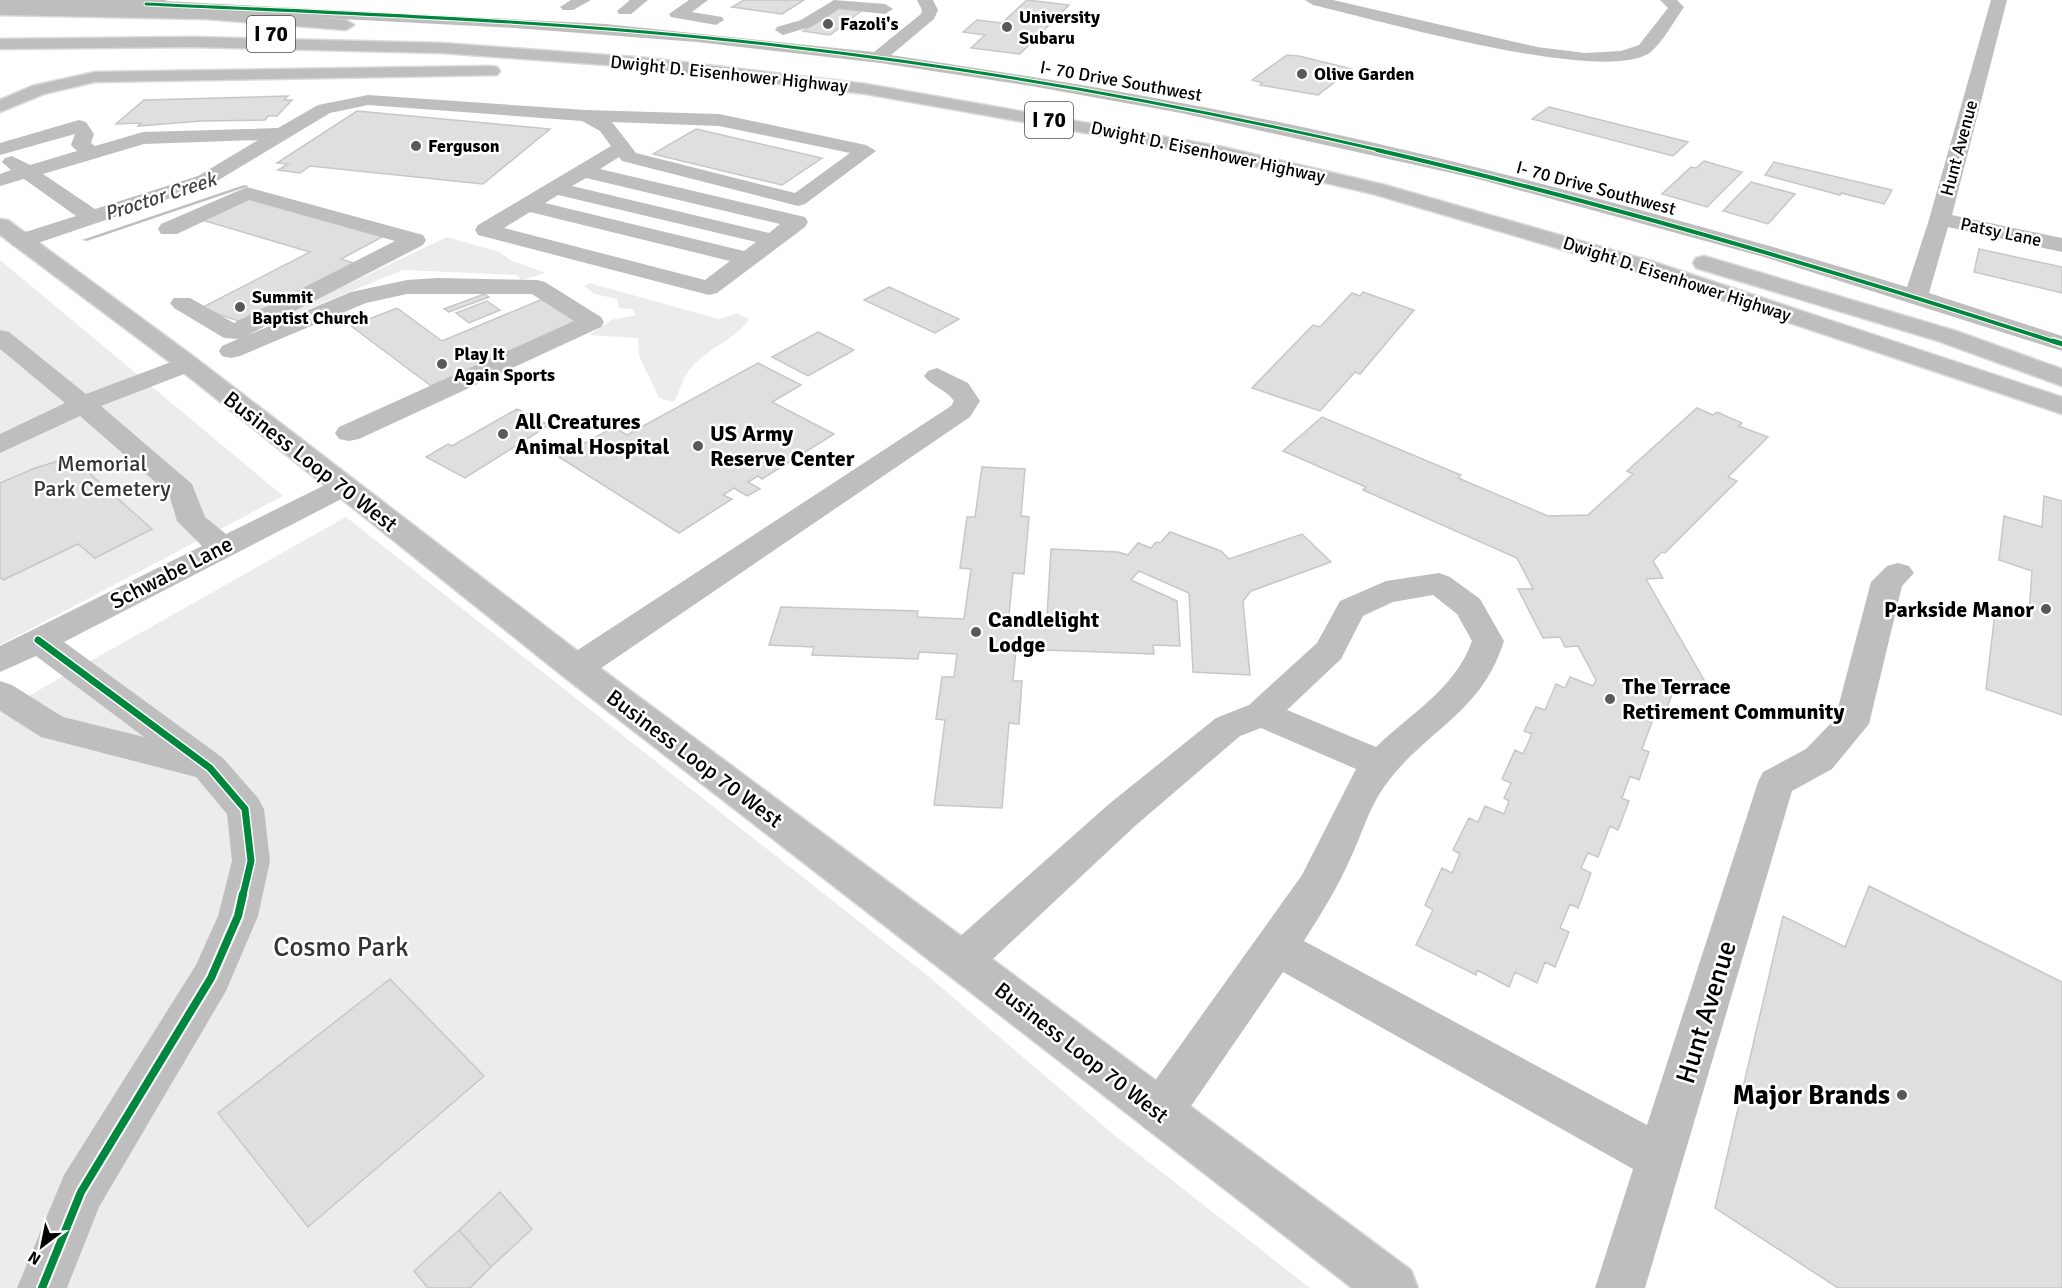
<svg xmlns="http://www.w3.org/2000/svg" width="2062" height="1288" font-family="Signika,sans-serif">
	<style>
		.green { fill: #ececec }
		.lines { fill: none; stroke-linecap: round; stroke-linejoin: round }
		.stream { fill: #bfbfbf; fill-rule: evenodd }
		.building { fill: #dfdfdf; stroke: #c7c7c7; stroke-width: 1.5 }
		.major-casing { stroke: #dbdbdb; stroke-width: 3 }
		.highway-casing { stroke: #dbdbdb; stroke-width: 3 }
		.minor { fill: #bebebe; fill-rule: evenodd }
		.major { fill: #bebebe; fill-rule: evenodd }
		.highway { fill: #bebebe; fill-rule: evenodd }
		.cycleway-far4-casing { stroke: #fff; stroke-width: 5 }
		.cycleway-far3-casing { stroke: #fff; stroke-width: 6 }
		.cycleway-far2-casing { stroke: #fff; stroke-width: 8 }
		.cycleway-far1-casing { stroke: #fff; stroke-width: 10 }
		.cycleway-casing { stroke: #fff; stroke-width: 12 }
		.cycleway-far4 { stroke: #00873e; stroke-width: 3 }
		.cycleway-far3 { stroke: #00873e; stroke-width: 4 }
		.cycleway-far2 { stroke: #00873e; stroke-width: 5 }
		.cycleway-far1 { stroke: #00873e; stroke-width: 7 }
		.cycleway { stroke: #00873e; stroke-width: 8 }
		.poi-dot { fill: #595959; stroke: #fff; stroke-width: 2 }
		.labels { text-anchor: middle; stroke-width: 5; stroke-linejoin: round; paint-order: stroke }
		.far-poi-label { font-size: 18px; font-weight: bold; fill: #000; stroke: #fff; text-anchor: start }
		.far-street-label { font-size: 18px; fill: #000; stroke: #fff }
		.far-water-label { font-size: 20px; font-style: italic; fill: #444; stroke: #fff }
		.shield { fill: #fff; stroke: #4c4c4c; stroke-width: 1.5 }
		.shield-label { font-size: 21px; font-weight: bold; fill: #000 }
		.poi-label { font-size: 22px; font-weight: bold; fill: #000; stroke: #fff; text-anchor: start }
		.street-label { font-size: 22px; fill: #000; stroke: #fff }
		.park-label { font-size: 22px; fill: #333; stroke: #fff }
		.near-park-label { font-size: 27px; fill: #333; stroke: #fff }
		.near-street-label { font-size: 27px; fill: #000; stroke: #fff }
		.near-poi-label { font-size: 27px; font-weight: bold; fill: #000; stroke: #fff; text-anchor: end }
	</style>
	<rect width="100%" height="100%" fill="#fff"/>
	<path class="green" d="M447,237L500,252L510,260L546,273L522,280L516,275L403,270L259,329L261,325Z
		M0,260L283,496L0,645Z
		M589,283L719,319L738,313L749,320C733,341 703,350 688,372C682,381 679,393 674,402L659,398L639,356L638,338L589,335L611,320L636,315L632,309L619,308L617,299L595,294L584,286Z
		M346,517L928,976L1114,1135L1310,1288H0V712Z"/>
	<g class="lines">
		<path class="stream" d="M244,185L249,186L87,241L82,240Z"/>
	</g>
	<path class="building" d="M744,0H804L782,14L732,7Z
		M1027,0L1069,5L1020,54L971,48L985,35L963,32L977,20L1002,23Z
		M837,8L861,11L830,35L803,31Z
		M1287,55L1299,56L1352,69L1318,95L1260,85L1263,83L1252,80Z
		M288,96L284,100H292L277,116H268L265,120L201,121L138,126L141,123L116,124L144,100Z
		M1549,107L1688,142L1673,156L1532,119Z
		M357,111L550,129L483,184L310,166L300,173L278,170L288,164L277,163Z
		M696,129L822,158L782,185L653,154Z
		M1704,161L1742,172L1707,207L1662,194L1691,167L1696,168Z
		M1774,162L1892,190L1884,204L1841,193L1840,195L1765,175Z
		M1751,182L1795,194L1768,224L1723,211Z
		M247,197L384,236L341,259L357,264L247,324L201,308L310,252L199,219Z
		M1979,249L2062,267V293L1974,272Z
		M889,287L959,319L935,333L864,300Z
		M1363,292L1414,310L1360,374L1355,372L1320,411L1252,388L1313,325L1320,327L1352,293L1360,296Z
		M484,294L489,297L449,312L444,309Z
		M545,298L581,321L431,386L351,326L397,308L442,341Z
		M487,301L500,310L469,323L456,313Z
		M818,332L854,350L808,376L772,357Z
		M758,363L801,385L772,402L834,434L762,479L758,476L748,482L760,489L747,496L734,488L723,495L732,499L679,533L559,457L614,427L627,435Z
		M1697,408L1713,415L1717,412L1742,423L1739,426L1768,437L1728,477L1737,481L1665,553L1662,552L1653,561L1663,578L1646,579L1707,685H1694L1698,691L1673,692L1664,715L1651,710L1647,720L1652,722L1642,749L1649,752L1639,780L1630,776L1622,798L1629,801L1618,830L1610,826L1598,857L1588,853L1581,868L1591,873L1578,908L1570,904L1560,928L1569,932L1555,967L1545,962L1537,983L1515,972L1509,987L1477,970L1476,975L1416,945L1433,910L1425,905L1442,868L1452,873L1460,854L1453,850L1469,818L1478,822L1485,806L1504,814L1509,801L1504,798L1511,783L1502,779L1515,750L1523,754L1532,734L1524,731L1536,707L1545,710L1556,684L1565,688L1570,677L1593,686L1596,680L1578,646L1565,647L1560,637L1543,638L1518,589H1533L1517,558L1363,490L1366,487L1283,451L1322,417L1461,475L1458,478L1548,516L1588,515L1633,474L1627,471Z
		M517,409L549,425L465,478L426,457L448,444L452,446Z
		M71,457L152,529L95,558L78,544L3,580L0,577V483L35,468Z
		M982,467L1025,469L1021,516L1029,517L1024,574L1013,573L1009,615L1047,616L1051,549L1118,552L1128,555L1138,543L1151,548L1156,542L1160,543L1170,532L1221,551L1229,559L1302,534L1331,562L1251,591L1243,601L1250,675L1193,672L1189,593L1139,571L1131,580L1177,601L1180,646L1153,645L1154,654L1016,649L1013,681H1022L1019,724L1009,723L1002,808L934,805L945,720L936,719L942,677H954L957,654L919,652L918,659L812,655L814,647L769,645L781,607L918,611L917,617L964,619L971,569L960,568L967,517H975Z
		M2044,496L2062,501V715L1986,689L1996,604L2029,614L2032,571L1999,560L2004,516L2042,527Z
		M1869,886L2062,982V1288H1838L1715,1208L1783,916L1845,947Z
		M390,979L484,1076L308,1227L218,1113Z
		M500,1192L532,1229L491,1267L459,1230Z
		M459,1230L491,1267L470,1288H428L414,1271Z"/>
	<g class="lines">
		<defs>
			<path id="major" d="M0,0H166L146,9L0,6Z
				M0,219L8,220L197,359L588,659L1411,1270L1418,1288H1352L564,677L179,369L0,235Z"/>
			<path id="highway" d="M0,5L205,9L346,20L354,25L346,30L205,19L0,15Z
				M191,37L442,43L648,58L866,84L1223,147L1385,185L1651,261L2062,397V414L1635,271L1373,194L1223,159L1097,135L866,94L648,68L442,53L191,47L0,49V39Z
				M491,66L497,67L500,71L497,75L95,82L44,94L0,112V100L32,86L95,72Z
				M1704,256L1956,331L2062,369V386L1938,341L1696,268L1693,263L1696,258Z"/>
		</defs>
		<use href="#major" class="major-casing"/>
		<use href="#highway" class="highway-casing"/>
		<path class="minor" d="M144,0L606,24L874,52L921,14L922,10L917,0H933L938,10L934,19L891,55C1038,77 1185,101 1330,133C1525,176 1717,229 1907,287L1928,223L1991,0H2007L1952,215L2062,238V252L1948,227L1929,293L2062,336V351L1764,257L1474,178L1181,113L1031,86L880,63L697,42L514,28L146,9L138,4Z
			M571,0H591L573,10H563L560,7Z
			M630,0H648L631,14H619L617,11Z
			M689,0H708L692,12L722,17L724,20L716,25L671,17L669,14Z
			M834,0L885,4L893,9L885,14L839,9L813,26L783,35L775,30L777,27L801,20Z
			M1305,0H1333L1537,47L1585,53L1621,51L1639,45L1668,8L1660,0H1677L1684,7C1674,21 1664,40 1652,51C1610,88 1371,18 1313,5Z
			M368,95L586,110L719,114L866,145L876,151L805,204L798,206L622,161L619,157L600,169L805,217L808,222L805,227L717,293L709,295L478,235L475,230L478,225L611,146L600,131L582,121L368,105L330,113L212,184L29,246H13L10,241L13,236L76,216L24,179L0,186V174L11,170L2,162L5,158L12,156L30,165L77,151L71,145L75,134L0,155V143L79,120L86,122L94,134L91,143L95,146L143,132L278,128L318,105ZM612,122L719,126L850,153L795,193L636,153ZM258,140L198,176L95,209L43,174L144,144ZM586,178L780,224L769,233L572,186ZM558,195L756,242L744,251L545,203ZM530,212L730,261L705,280L504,228Z
			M247,187L423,235L426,240L423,245L248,335L351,292L407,280L437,278L537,280L545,282L601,317L604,322L601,327L359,439L349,441L339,439L335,433L339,427L574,321L532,294H407L366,303L240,356L231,358L222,356L219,351L222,346L238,339L224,338L174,308L170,303L174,298H190L234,323L395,241L249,200L177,234H161L158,229L161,224Z
			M0,330L9,332L86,394L179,359L188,356L197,359L201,364L197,369L101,406L192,484L205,517L226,534L333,481L343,478L353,481L357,487L353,493L64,642L223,758L258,798L264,809L270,861L258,916L226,991L99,1207L67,1288H17L64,1175L196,965L218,916L232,861L227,814L196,777L41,737L0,711V681L12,685L63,717L144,737L36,656L0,672V646L202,546L177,521L169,494L80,416L0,453V434L65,403L0,349Z
			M937,368L968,383L980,401L970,417L588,677L576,680L564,677L559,668L564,659L951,406L954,401C946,389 932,387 924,376L928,371Z
			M1898,563L1909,566L1914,573L1902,586L1869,724L1832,769L1792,791L1645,1288H1595L1633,1169L1283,972L1176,1128L1160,1135L1144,1128L1137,1112L1144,1096L1302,875L1356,769L1261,728L1240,736L1135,826L978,973L963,979L948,973L942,960L948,947L1109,804L1216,718L1249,705L1317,643L1340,601L1386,581L1439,573L1450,577L1480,599L1504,641C1481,715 1424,730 1384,787C1369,808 1362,834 1351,857C1338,887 1321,914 1304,941L1647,1125L1758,782L1763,772L1806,749L1835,719L1871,582L1887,566ZM1433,595L1457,614L1472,641C1455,689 1411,713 1376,747L1287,710L1341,659L1363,616L1393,602Z"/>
		<use href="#major" class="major"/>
		<use href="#highway" class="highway"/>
		<defs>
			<path id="cycleway-far4" d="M146,4C361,14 577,21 791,47C990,70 1188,106 1383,151"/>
			<path id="cycleway-far3" d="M1377,150C1607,203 1833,270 2058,343"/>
			<path id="cycleway-far2" d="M2053,341L2062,344"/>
			<path id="cycleway-far1" d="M38,640L210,768L245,809L251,861L243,895"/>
			<path id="cycleway" d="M42,1288L81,1192L211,978L238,916L243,894"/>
		</defs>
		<use href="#cycleway-far4" class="cycleway-far4-casing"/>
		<use href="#cycleway-far3" class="cycleway-far3-casing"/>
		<use href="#cycleway-far2" class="cycleway-far2-casing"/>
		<use href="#cycleway-far1" class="cycleway-far1-casing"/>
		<use href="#cycleway" class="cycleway-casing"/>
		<use href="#cycleway-far4" class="cycleway-far4"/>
		<use href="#cycleway-far3" class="cycleway-far3"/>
		<use href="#cycleway-far2" class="cycleway-far2"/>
		<use href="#cycleway-far1" class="cycleway-far1"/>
		<use href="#cycleway" class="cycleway"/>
	</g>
	<g class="poi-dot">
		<circle cx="828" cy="24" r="6"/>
		<circle cx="1007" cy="27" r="6"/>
		<circle cx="1302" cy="74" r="6"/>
		<circle cx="416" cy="146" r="6"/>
		<circle cx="240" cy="307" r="6"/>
		<circle cx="442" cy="364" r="6"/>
		<circle cx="503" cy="434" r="6"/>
		<circle cx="698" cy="446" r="6"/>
		<circle cx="2046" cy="609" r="6"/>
		<circle cx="976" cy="632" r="6"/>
		<circle cx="1610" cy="699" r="6"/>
		<circle cx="1902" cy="1095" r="6"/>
	</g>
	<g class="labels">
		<g class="far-poi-label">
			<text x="1019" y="23">University<tspan x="1019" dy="21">Subaru</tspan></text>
			<text x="840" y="30">Fazoli's</text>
			<text x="1314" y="80">Olive Garden</text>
			<text x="428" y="152">Ferguson</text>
			<text x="252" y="303">Summit<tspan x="252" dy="21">Baptist Church</tspan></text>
			<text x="454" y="360">Play It<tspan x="454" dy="21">Again Sports</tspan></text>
		</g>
		<g class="far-street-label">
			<text transform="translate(729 74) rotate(6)" y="6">Dwight D. Eisenhower Highway</text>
			<text transform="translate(1121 81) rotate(10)" y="6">I- 70 Drive Southwest</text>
			<text transform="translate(1959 148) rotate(-75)" y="6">Hunt Avenue</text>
			<text transform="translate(1208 152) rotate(12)" y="6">Dwight D. Eisenhower Highway</text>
			<text transform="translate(1596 188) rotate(15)" y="6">I- 70 Drive Southwest</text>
			<text transform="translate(2001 232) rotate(12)" y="6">Patsy Lane</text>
			<text transform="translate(1677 279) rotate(18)" y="6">Dwight D. Eisenhower Highway</text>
		</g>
		<g class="far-water-label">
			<text transform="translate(160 196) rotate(-18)" y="7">Proctor Creek</text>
		</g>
		<g class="shield">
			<rect x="247" y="16" width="48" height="36" rx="4.5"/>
			<rect x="1025" y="102" width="48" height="36" rx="4.5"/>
		</g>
		<g class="shield-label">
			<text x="271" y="41">I 70</text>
			<text x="1049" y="127">I 70</text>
		</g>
		<g class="poi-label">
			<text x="515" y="429">All Creatures<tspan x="515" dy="25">Animal Hospital</tspan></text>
			<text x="710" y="441">US Army<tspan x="710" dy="25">Reserve Center</tspan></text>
			<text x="2034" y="617" text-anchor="end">Parkside Manor</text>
			<text x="988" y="627">Candlelight<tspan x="988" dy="25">Lodge</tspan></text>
			<text x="1622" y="694">The Terrace<tspan x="1622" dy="25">Retirement Community</tspan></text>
		</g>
		<g class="street-label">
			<text transform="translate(311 461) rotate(38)" y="8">Business Loop 70 West</text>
			<text transform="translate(171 572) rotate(-27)" y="8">Schwabe Lane</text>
			<text transform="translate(695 758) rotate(37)" y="8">Business Loop 70 West</text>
			<text transform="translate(1082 1052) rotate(38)" y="8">Business Loop 70 West</text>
		</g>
		<g class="park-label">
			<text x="102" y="471">Memorial<tspan x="102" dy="25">Park Cemetery</tspan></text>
		</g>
		<g class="near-park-label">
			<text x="341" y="956">Cosmo Park</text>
		</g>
		<g class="near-street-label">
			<text transform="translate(1706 1012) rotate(-73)" y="9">Hunt Avenue</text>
		</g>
		<g class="near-poi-label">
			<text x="1890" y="1104">Major Brands</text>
		</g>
	</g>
	<g transform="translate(42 1246) rotate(212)" stroke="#ffffff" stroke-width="4.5" paint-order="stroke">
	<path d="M0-4.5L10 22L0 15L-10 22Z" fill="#000000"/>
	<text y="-9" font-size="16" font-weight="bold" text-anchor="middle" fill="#000000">N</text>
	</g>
</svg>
